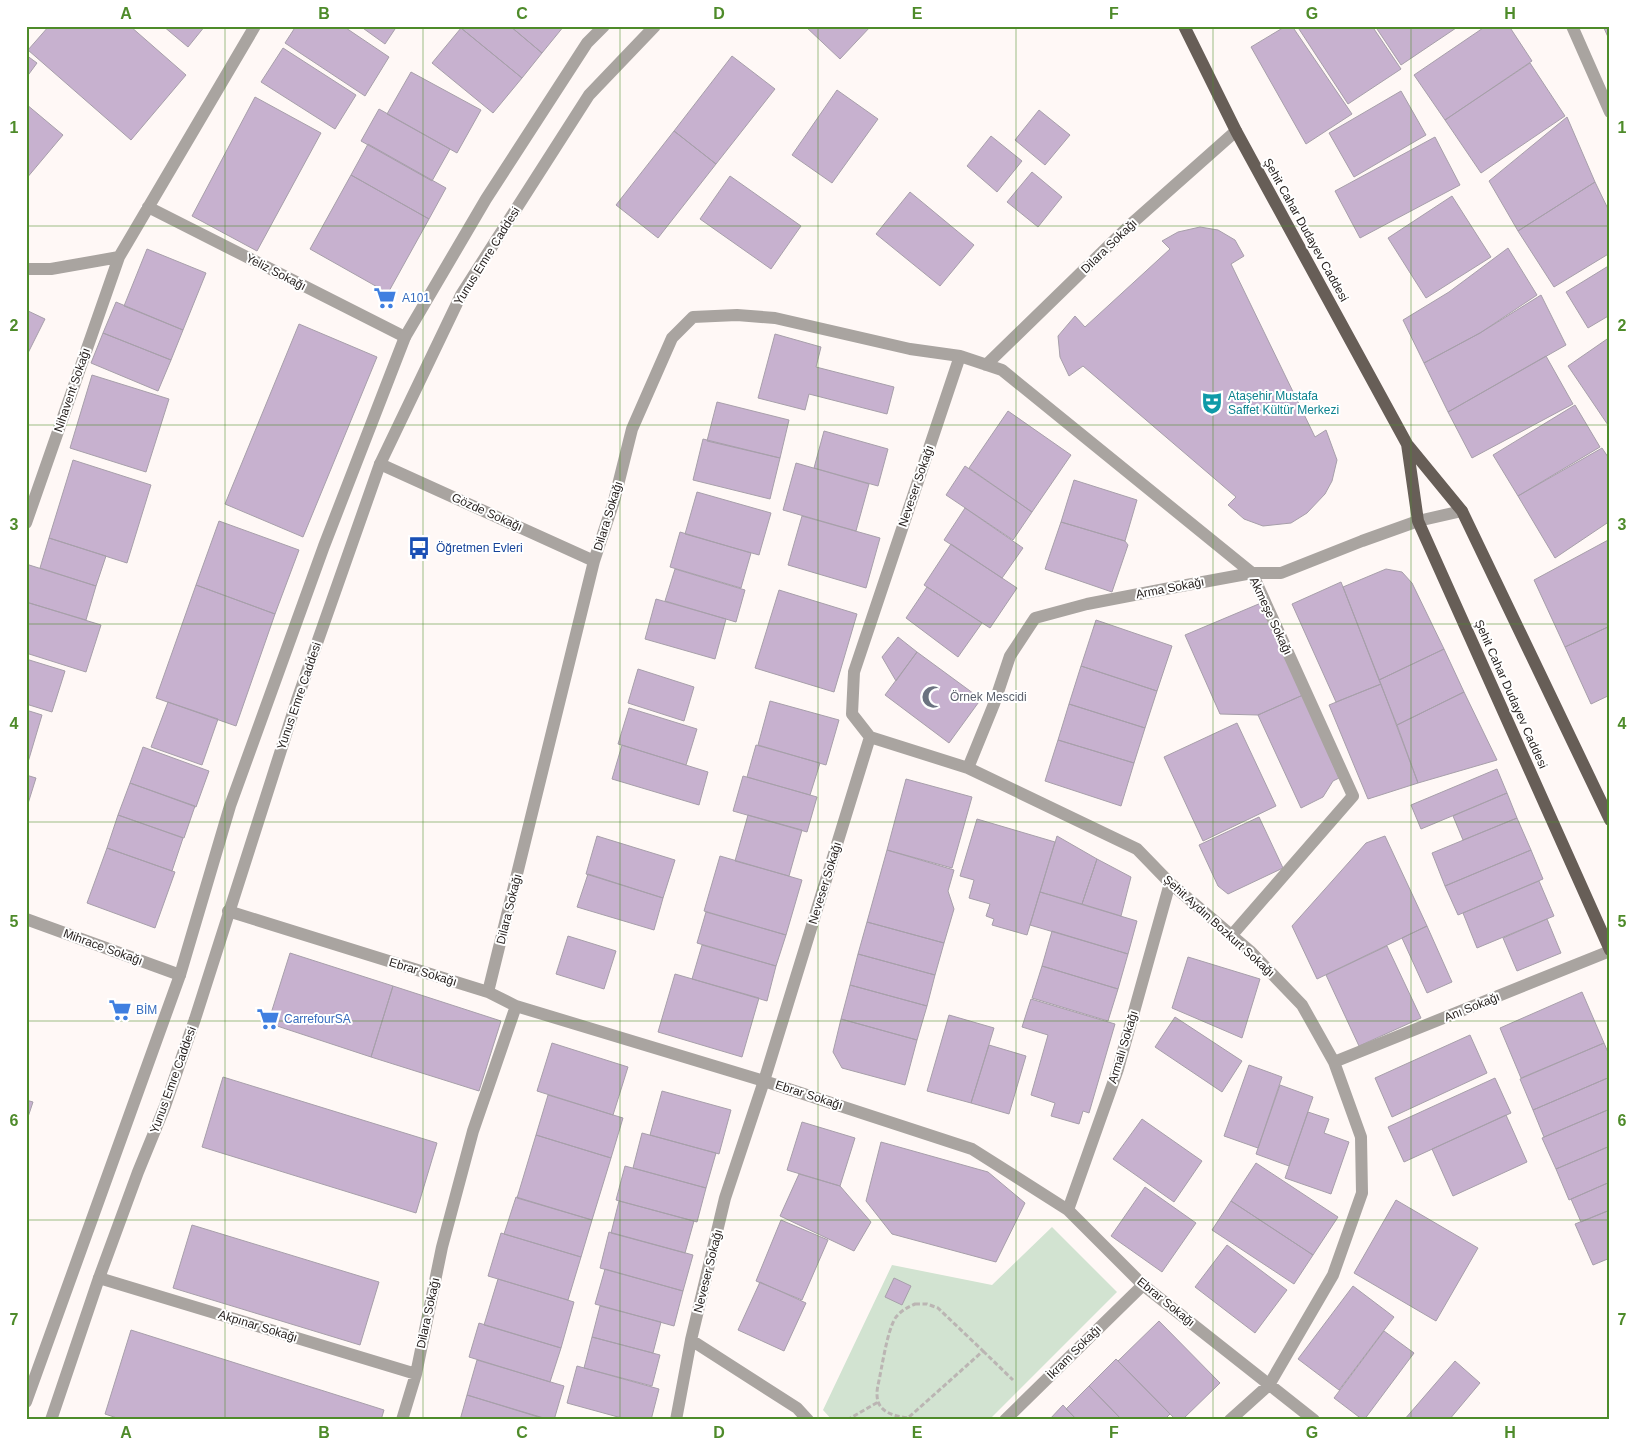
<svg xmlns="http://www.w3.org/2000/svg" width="1636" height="1446" font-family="Helvetica,sans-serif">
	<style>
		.green { fill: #d2e3d1 }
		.building { fill: #c7b1cf; stroke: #a79faa }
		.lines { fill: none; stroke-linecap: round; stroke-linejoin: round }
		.path { stroke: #bbb5b3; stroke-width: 3; stroke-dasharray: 5 2.5; stroke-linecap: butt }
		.minor { stroke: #a9a4a0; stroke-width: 12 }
		.tertiary { stroke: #a9a4a0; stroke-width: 12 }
		.primary { stroke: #675e57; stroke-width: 12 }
		.grid { fill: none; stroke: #4e8b2a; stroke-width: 1; stroke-opacity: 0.55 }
		.labels { text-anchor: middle; stroke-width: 4; stroke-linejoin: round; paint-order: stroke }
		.street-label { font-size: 12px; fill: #282220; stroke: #fff }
		.shop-label { font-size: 12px; fill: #366cbe; stroke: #fff; text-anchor: start }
		.culture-label { font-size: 12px; fill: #0d838f; stroke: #fff; text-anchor: start }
		.transit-label { font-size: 12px; fill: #164399; stroke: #fff; text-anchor: start }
		.worship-label { font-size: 12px; fill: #5b616d; stroke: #fff; text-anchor: start }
		.neatline { fill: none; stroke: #4e8b2a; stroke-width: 2 }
		.grid-label { font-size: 16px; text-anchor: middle; font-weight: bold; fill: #4e8b2a }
	</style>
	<rect width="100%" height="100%" fill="#fff8f6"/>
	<path class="green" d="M1052,1227L1117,1292L989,1420H832L823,1410L892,1265L992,1285Z"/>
	<path class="building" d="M49,26H130L186,75L131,140L28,50Z
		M163,26H205L188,47Z
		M296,26H343L389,57L365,96L285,43Z
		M360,26H397L385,44Z
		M462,26H510L542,53L522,78L461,28Z
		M510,26H564L542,53Z
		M805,26H871L840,59Z
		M1286,26H1292L1352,114L1306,144L1251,47Z
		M1297,26H1372L1401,69L1348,104Z
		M1375,26H1459L1401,65Z
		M1486,26H1509L1532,61L1445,120L1414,75Z
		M1603,26H1610V36L1608,37Z
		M461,28L522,78L493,113L432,63Z
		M283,48L356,95L335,129L261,82Z
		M26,55L37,63L26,78Z
		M732,56L775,89L716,164L674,131Z
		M1530,63L1565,116L1481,173L1445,120Z
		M411,72L481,110L457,153L387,114Z
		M837,90L878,119L832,183L792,155Z
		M1401,91L1426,135L1354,177L1329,133Z
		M255,97L321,133L257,251L192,216Z
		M26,104L63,135L26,179Z
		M379,109L450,149L432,181L361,141Z
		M1039,110L1070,135L1045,165L1015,140Z
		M1567,117L1595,182L1518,231L1489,181Z
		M674,131L716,164L658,238L616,205Z
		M991,136L1022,161L997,192L967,166Z
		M1435,137L1460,185L1360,238L1335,191Z
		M368,144L446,188L429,219L351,175Z
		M1032,172L1062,197L1038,227L1007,202Z
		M351,175L429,219L388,293L310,249Z
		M730,176L801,226L771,269L700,219Z
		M1595,182L1610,213V253L1554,287L1518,231Z
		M910,192L974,245L940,286L876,234Z
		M1452,196L1491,257L1426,298L1388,238Z
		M1200,227L1218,230L1235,240L1244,256L1231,264L1315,437L1326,430L1337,460L1332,481L1325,494L1307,513L1291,523L1263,526L1244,519L1228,505L1236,497L1083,366L1069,376L1060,357L1058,336L1075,316L1085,327L1170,249L1162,241L1178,232Z
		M1508,248L1537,295L1480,333L1424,363L1403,320L1449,292Z
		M147,249L206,273L183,330L124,306Z
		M1610,265V315L1588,328L1566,292Z
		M1541,295L1566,345L1448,412L1424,363L1480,333Z
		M116,302L183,330L171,360L103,333Z
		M26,310L45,319L26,357Z
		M299,324L377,357L303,537L225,504Z
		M103,333L171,360L158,391L91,363Z
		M775,334L821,347L816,367L894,387L887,414L809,394L805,410L758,398Z
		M1610,337V428L1568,366Z
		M1546,356L1573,404L1472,458L1448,412Z
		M92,375L169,399L146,472L70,448Z
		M717,402L789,420L780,458L707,441Z
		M1575,405L1600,447L1518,496L1493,455Z
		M1008,411L1071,455L1032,512L969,468Z
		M824,431L888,449L878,486L814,468Z
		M703,439L780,458L770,499L693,480Z
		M1602,448L1610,460V521L1555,558L1518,496Z
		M73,460L151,485L127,563L49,538Z
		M796,463L869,484L856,531L783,510Z
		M965,466L1032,512L1013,540L946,495Z
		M1074,480L1137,500L1125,541L1061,522Z
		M697,492L771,513L759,555L685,534Z
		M965,508L1023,548L1002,578L944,540Z
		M802,516L880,538L866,588L788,565Z
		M219,521L299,550L275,614L196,585Z
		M1061,522L1125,541L1128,545L1112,592L1045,569Z
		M680,532L751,553L741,588L670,567Z
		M49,538L106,556L96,586L40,568Z
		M1610,539V626L1565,647L1534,580Z
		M951,544L1017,588L990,628L924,585Z
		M26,564L96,586L86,620L26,602Z
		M675,569L745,590L736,622L665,601Z
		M1386,569L1402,572L1412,583L1444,649L1379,680L1343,587Z
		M1341,582L1381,684L1336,702L1292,604Z
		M196,585L275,614L236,726L156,698Z
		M927,587L982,623L958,657L906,618Z
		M779,590L857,614L834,692L755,668Z
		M656,599L726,619L715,659L645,639Z
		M26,602L101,625L86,672L26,653Z
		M1261,603L1303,695L1258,715L1220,714L1185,635Z
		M1096,620L1172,646L1157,691L1081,666Z
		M1610,626V695L1591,704L1565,647Z
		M898,637L917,652L896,681L882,657Z
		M1444,649L1464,692L1397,725L1379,680Z
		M917,652L981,699L949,743L885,695Z
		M26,659L65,671L52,712L26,704Z
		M1081,666L1157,691L1145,728L1069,704Z
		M638,669L694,687L684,721L628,703Z
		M1381,684L1418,783L1368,799L1329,705Z
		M1464,692L1497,760L1418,783L1397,725Z
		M1303,695L1339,778L1333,781L1323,797L1301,808L1258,715Z
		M770,701L839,720L826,765L758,745Z
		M168,702L218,719L202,765L151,747Z
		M1069,704L1145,728L1134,763L1058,740Z
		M629,708L697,729L686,765L618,744Z
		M26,710L42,715L26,769Z
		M1237,723L1276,806L1203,841L1164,757Z
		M1058,740L1134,763L1121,806L1045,781Z
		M622,745L708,772L699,805L612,779Z
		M756,745L820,763L810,795L747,777Z
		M143,747L209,771L196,807L130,783Z
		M1497,769L1507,793L1421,829L1411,805Z
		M26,775L36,778L26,810Z
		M743,776L817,797L807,832L733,811Z
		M906,779L972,797L952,868L887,850Z
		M130,783L195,806L184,838L118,815Z
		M1507,793L1517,818L1463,840L1453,816Z
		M118,815L183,838L172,871L107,848Z
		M748,815L802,830L789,876L735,861Z
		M1259,817L1283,868L1228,894L1218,886L1199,845Z
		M1517,818L1531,850L1445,886L1432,853Z
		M977,819L1055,842L1027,935L992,925L994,919L986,916L990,904L969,898L974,880L960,876Z
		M597,836L675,860L663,898L586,874Z
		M1057,836L1097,859L1082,904L1040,892Z
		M1385,836L1427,926L1317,979L1292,926L1366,843Z
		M107,848L175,872L155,928L87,903Z
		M887,850L954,870L948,891L954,909L944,943L867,922Z
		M1531,850L1543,879L1458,915L1445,886Z
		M720,856L802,880L786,935L704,911Z
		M1097,859L1131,877L1121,916L1082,904Z
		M588,874L663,898L654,930L577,907Z
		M1539,881L1554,916L1477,948L1463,913Z
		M1040,892L1137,921L1128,954L1030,925Z
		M706,912L786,935L776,966L697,943Z
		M1547,919L1561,953L1517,971L1503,938Z
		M867,922L944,943L935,975L858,954Z
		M1427,926L1452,982L1427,993L1402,938Z
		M1052,931L1128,954L1118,989L1042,966Z
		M568,936L616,951L604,989L556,974Z
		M702,945L776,966L767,1001L692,979Z
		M1387,946L1421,1018L1359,1046L1326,975Z
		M290,953L393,986L371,1057L268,1023Z
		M858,954L935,975L927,1006L850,985Z
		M1188,957L1260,979L1242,1038L1172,1008Z
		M1042,966L1118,989L1108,1021L1032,998Z
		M675,974L759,998L742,1057L658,1032Z
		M850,985L927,1006L917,1040L841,1019Z
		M393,986L501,1021L479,1091L371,1057Z
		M1582,992L1604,1043L1521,1078L1500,1028Z
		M1031,999L1115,1024L1089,1113L1083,1111L1079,1124L1051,1116L1055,1103L1031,1095L1048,1035L1022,1027Z
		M949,1015L994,1028L971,1103L927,1091Z
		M1175,1017L1242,1061L1222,1092L1155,1047Z
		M841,1019L917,1040L905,1085L842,1068L833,1052Z
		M1470,1035L1487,1073L1392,1117L1375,1078Z
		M552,1043L628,1067L613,1115L537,1091Z
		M1604,1043L1610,1057V1077L1533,1110L1520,1079Z
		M989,1045L1026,1056L1009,1114L971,1103Z
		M1249,1065L1282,1077L1258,1148L1224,1136Z
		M223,1077L437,1143L416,1213L202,1147Z
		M1610,1077V1109L1544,1137L1533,1110Z
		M1495,1078L1511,1113L1404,1162L1388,1127Z
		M1280,1085L1313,1097L1289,1166L1256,1154Z
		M662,1091L731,1110L719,1154L650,1135Z
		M548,1095L623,1118L611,1158L536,1135Z
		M26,1100L33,1102L26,1123Z
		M1610,1109V1146L1556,1169L1542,1138Z
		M1308,1112L1329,1119L1324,1133L1349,1142L1331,1194L1285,1178Z
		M1506,1115L1527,1162L1453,1196L1432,1149Z
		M1142,1119L1202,1161L1174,1202L1113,1159Z
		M802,1122L855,1138L840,1186L787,1170Z
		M642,1133L716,1153L706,1188L633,1168Z
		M536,1135L611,1158L592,1220L517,1198Z
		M881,1142L988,1172L1025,1203L996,1262L892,1234L866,1201Z
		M1610,1146V1182L1569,1200L1556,1169Z
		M1256,1163L1338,1217L1313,1255L1231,1201Z
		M625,1166L706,1188L697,1222L616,1200Z
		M799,1174L840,1186L871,1222L854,1251L780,1216Z
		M1610,1182V1210L1581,1222L1571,1199Z
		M1145,1187L1196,1223L1162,1272L1111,1236Z
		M516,1197L592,1220L581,1257L504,1234Z
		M1396,1200L1478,1248L1436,1321L1354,1273Z
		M619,1201L694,1221L685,1253L611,1233Z
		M1231,1201L1313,1255L1294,1284L1212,1230Z
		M1610,1210V1258L1593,1265L1575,1224Z
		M781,1220L828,1240L802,1300L756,1281Z
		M192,1225L379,1282L360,1345L173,1288Z
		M609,1232L693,1255L683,1291L600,1268Z
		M501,1233L581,1257L568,1300L488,1276Z
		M1227,1245L1287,1290L1255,1333L1195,1287Z
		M605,1269L683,1291L674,1326L595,1304Z
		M894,1278L911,1286L902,1305L885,1297Z
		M498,1279L574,1302L561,1348L484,1325Z
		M760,1282L806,1303L784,1351L738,1330Z
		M1353,1286L1394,1317L1339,1390L1298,1359Z
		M600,1306L661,1322L653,1353L592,1337Z
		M1159,1321L1220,1383L1182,1420H1176L1118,1361Z
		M479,1323L561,1348L550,1382L469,1357Z
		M131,1330L384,1410L381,1420H123L105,1414Z
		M1384,1331L1414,1353L1364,1420H1363L1334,1398Z
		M592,1337L660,1355L652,1386L584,1368Z
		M1116,1359L1170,1414L1164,1420H1122L1089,1386Z
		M477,1360L564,1386L554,1420H548L467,1395Z
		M1455,1361L1480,1383L1449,1420H1404Z
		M577,1366L659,1389L651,1420H629L567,1403Z
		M1089,1386L1122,1420H1077L1066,1409Z
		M467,1395L547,1419V1420H460Z
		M1063,1405L1077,1420H1049Z"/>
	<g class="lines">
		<path class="path" d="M915,1304H927L938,1308L983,1351L908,1418C887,1415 873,1409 878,1385C882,1368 887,1330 896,1317C902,1310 908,1307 915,1304Z
			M983,1351L1013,1380
			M847,1420L878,1402"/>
		<path class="minor" d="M1572,26L1610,112
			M148,207L405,337
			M26,269H51L119,257
			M986,365L1130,225L1236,131
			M380,464L594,561
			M26,523L119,257L255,26
			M870,737L968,768L1137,849L1170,883L1250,951L1302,1005L1334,1062L1361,1137L1362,1193L1333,1275L1269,1385L1230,1420
			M968,768L994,704L1010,656L1035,618L1087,604L1165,589L1252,573H1281L1362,541L1418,521L1462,511
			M228,911L488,992L516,1006L764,1081L972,1149L1068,1210L1143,1285L1314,1420
			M26,919L180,975
			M488,992L594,561L614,501L632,429L672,338L693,317L737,315L775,318L910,349L960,356L1002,370L1252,573L1353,796L1231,936
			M1334,1062L1610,951
			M1068,1210L1118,1069L1170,883
			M99,1278L416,1374
			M691,1340L797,1408L808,1420
			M402,1420L416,1374L442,1247L473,1131L516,1006
			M676,1420L691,1340L725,1198L764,1081L870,737L852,714L854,672L960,356
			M1005,1420L1143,1285"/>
		<path class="tertiary" d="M26,1402L180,975L230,806L324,546L405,337L486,199L587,43L604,26
			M51,1420L99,1278L138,1172L165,1106L195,1019L297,700L380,464L461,295L589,95L655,26"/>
		<path class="primary" d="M1184,26L1236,131L1407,444L1462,511L1610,820
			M1407,444L1418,521L1610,950"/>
	</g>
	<path class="grid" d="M225,26V1420M423,26V1420M620,26V1420M818,26V1420M1016,26V1420M1213,26V1420M1411,26V1420M26,226H1610M26,425H1610M26,624H1610M26,822H1610M26,1021H1610M26,1220H1610"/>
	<defs>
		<symbol id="supermarket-bare" viewBox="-9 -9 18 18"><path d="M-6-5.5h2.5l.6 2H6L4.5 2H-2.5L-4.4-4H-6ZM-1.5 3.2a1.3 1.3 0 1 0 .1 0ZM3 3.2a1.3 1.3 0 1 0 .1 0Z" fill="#3f7fe0" stroke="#fff" stroke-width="2.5" paint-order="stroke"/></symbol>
		<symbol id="theatre-bare" viewBox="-9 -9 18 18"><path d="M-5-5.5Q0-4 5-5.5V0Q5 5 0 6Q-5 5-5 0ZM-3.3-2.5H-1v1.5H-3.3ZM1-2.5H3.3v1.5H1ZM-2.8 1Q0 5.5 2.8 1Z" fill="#0f9aa8" stroke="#fff" stroke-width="2.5" paint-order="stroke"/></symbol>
		<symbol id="bus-bare" viewBox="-9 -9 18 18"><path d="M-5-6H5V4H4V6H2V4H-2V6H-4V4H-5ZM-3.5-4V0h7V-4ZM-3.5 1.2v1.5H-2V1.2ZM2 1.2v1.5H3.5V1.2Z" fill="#1a4fb4" stroke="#fff" stroke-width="2.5" paint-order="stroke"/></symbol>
		<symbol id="mosque-bare" viewBox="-9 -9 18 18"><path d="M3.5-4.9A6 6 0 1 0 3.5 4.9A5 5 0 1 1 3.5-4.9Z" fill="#6b7280" stroke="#fff" stroke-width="2.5" paint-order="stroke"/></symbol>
	</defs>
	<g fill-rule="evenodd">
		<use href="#supermarket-bare" x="369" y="282" width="32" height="32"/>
		<use href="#theatre-bare" x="1196" y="387" width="32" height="32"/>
		<use href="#bus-bare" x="403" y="532" width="32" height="32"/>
		<use href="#mosque-bare" x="917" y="681" width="32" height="32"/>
		<use href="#supermarket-bare" x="104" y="994" width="32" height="32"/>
		<use href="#supermarket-bare" x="252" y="1003" width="32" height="32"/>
	</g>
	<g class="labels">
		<g class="street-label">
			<text transform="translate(1306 230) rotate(61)" y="4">Şehit Cahar Dudayev Caddesi</text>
			<text transform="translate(1109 246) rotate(-44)" y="4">Dilara Sokağı</text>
			<text transform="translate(487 256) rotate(-58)" y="4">Yunus Emre Caddesi</text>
			<text transform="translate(276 272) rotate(27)" y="4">Yeliz Sokağı</text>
			<text transform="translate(72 390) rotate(-71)" y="4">Nihavent Sokağı</text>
			<text transform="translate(916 486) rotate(-71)" y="4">Neveser Sokağı</text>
			<text transform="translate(487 512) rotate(24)" y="4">Gözde Sokağı</text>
			<text transform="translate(608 516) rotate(-73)" y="4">Dilara Sokağı</text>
			<text transform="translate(1170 588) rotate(-11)" y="4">Arma Sokağı</text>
			<text transform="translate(1271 616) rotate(65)" y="4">Akmeşe Sokağı</text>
			<text transform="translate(1511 694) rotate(66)" y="4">Şehit Cahar Dudayev Caddesi</text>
			<text transform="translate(299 696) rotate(-71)" y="4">Yunus Emre Caddesi</text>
			<text transform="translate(825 883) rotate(-73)" y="4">Neveser Sokağı</text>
			<text transform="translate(509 909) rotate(-76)" y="4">Dilara Sokağı</text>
			<text transform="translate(1219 926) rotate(42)" y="4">Şehit Aydın Bozkurt Sokağı</text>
			<text transform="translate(103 947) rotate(20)" y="4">Mihrace Sokağı</text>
			<text transform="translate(423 972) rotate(17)" y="4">Ebrar Sokağı</text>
			<text transform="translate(1472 1007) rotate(-22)" y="4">Anı Sokağı</text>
			<text transform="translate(1123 1047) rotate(-73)" y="4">Armalı Sokağı</text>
			<text transform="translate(173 1080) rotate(-70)" y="4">Yunus Emre Caddesi</text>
			<text transform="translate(809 1095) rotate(18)" y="4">Ebrar Sokağı</text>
			<text transform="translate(708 1271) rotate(-76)" y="4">Neveser Sokağı</text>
			<text transform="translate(1166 1302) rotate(39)" y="4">Ebrar Sokağı</text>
			<text transform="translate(428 1313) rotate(-78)" y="4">Dilara Sokağı</text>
			<text transform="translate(258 1326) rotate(17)" y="4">Akpınar Sokağı</text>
			<text transform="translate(1074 1352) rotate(-45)" y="4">İkram Sokağı</text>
		</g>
		<g class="shop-label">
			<text x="402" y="302">A101</text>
			<text x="136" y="1014">BİM</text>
			<text x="284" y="1023">CarrefourSA</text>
		</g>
		<g class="culture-label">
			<text x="1228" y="400">Ataşehir Mustafa<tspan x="1228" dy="14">Saffet Kültür Merkezi</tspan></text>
		</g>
		<g class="transit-label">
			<text x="436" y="552">Öğretmen Evleri</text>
		</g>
		<g class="worship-label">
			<text x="950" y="701">Örnek Mescidi</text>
		</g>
	</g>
	<rect width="1636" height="1446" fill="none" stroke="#ffffff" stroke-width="55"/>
	<rect x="28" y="28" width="1580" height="1390" class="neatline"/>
	<g class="grid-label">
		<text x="126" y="19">A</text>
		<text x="324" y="19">B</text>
		<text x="522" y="19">C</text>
		<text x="719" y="19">D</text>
		<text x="917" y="19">E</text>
		<text x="1114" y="19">F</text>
		<text x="1312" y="19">G</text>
		<text x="1510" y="19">H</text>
		<text x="14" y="133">1</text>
		<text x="1622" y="133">1</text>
		<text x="14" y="331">2</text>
		<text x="1622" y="331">2</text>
		<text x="14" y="530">3</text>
		<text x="1622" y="530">3</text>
		<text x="14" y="729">4</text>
		<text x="1622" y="729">4</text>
		<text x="14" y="927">5</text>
		<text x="1622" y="927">5</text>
		<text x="14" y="1126">6</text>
		<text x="1622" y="1126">6</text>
		<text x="14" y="1325">7</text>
		<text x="1622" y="1325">7</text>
		<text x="126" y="1438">A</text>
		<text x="324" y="1438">B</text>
		<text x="522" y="1438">C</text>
		<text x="719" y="1438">D</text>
		<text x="917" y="1438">E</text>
		<text x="1114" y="1438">F</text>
		<text x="1312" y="1438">G</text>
		<text x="1510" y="1438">H</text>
	</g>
</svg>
